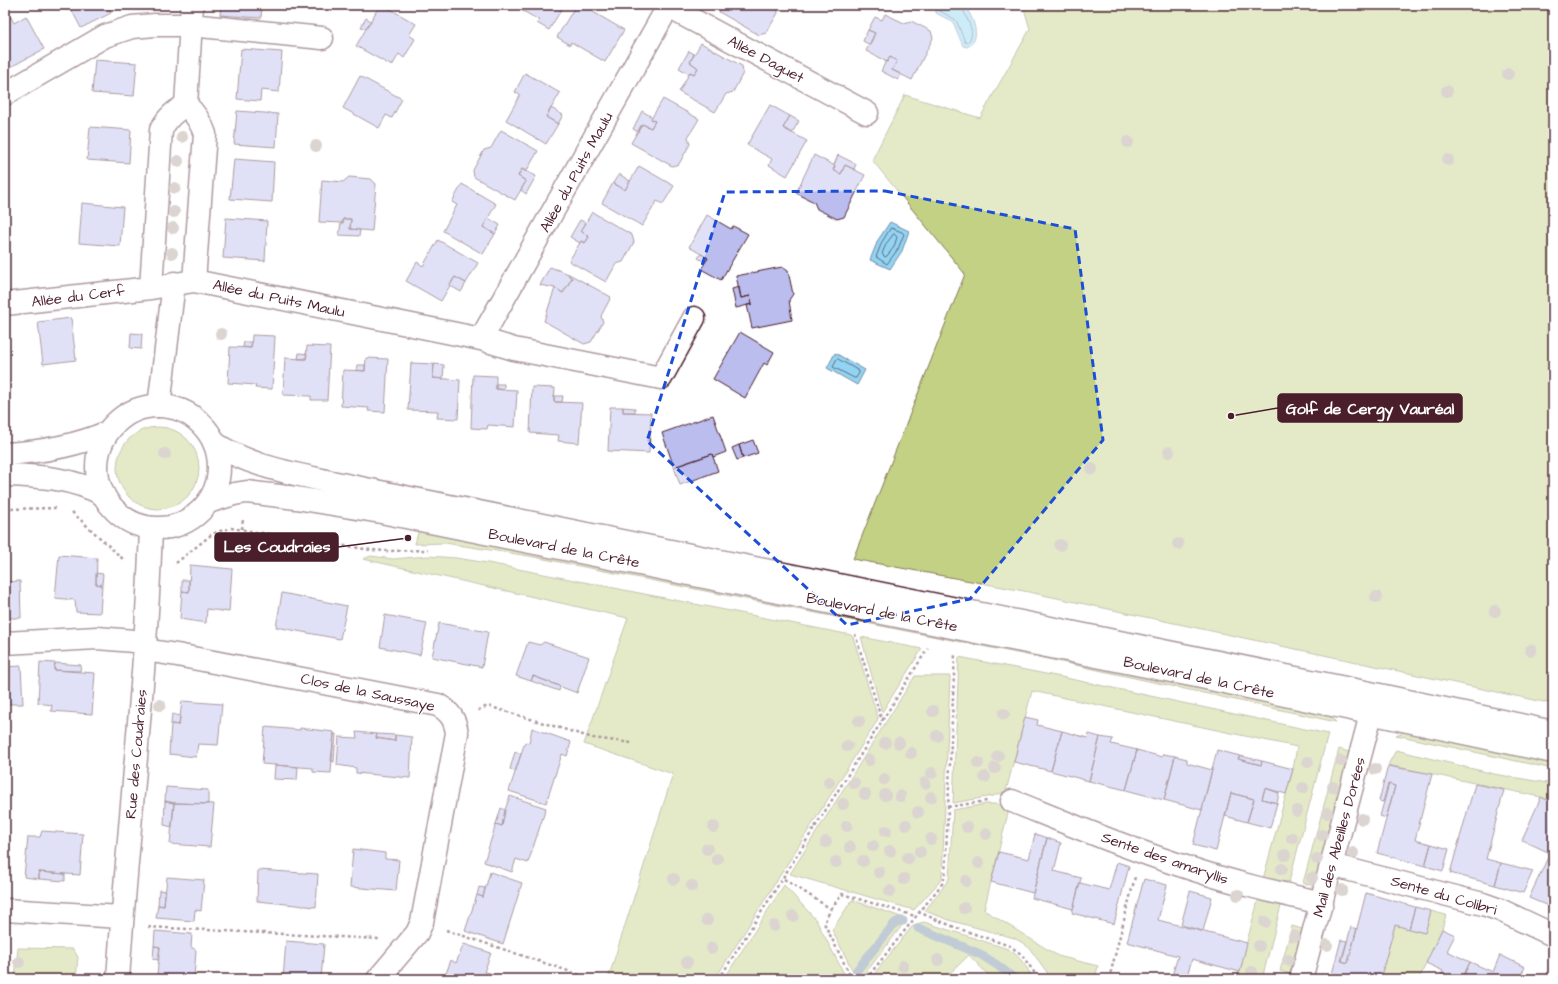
<svg xmlns="http://www.w3.org/2000/svg" width="1558" height="984" font-family="'Architects Daughter',sans-serif">
	<style>
		.green { fill: #c3d185; stroke: #867858 }
		.water { fill: #91d4f3; stroke: #758ca3 }
		.lines { fill: none; stroke-linecap: round; stroke-linejoin: round }
		.shore { stroke: #66677b; stroke-width: 1 }
		.stream { stroke: #758ca3; stroke-width: 9 }
		.building { fill: #bbbdee; stroke: #4a1f2b }
		.minor-casing { stroke: #4a1f2b; stroke-width: 25 }
		.secondary-casing { stroke: #4a1f2b; stroke-width: 25 }
		.path { stroke: #4a1f2b; stroke-width: 2.5; stroke-dasharray: 3 3; stroke-linecap: butt }
		.minor { stroke: #fff; stroke-width: 22 }
		.secondary { stroke: #fff; stroke-width: 22 }
		.tree { fill: #afa199 }
		.marked { fill: none; stroke: #1d4ed8; stroke-width: 3; stroke-dasharray: 8 5; stroke-linejoin: round }
		.labels { text-anchor: middle; stroke-width: 3; stroke-linejoin: round; paint-order: stroke }
		.street-label { font-size: 15px; fill: #4a1f2b; stroke: #fff }
		.leader { fill: none; stroke: #4a1f2b; stroke-width: 1.5 }
		.callout-dot { fill: #4a1f2b; stroke: #fff; stroke-width: 1.5 }
		.callout { fill: #4a1f2b; stroke: #4a1f2b; stroke-width: 1.5 }
		.callout-label { font-size: 16px; text-anchor: middle; font-weight: bold; fill: #fff }
	</style>
	<rect width="100%" height="100%" fill="#fff"/>
	<filter id="ink" filterUnits="userSpaceOnUse"><feTurbulence type="fractalNoise" baseFrequency=".025" numOctaves="2"/><feDisplacementMap in="SourceGraphic" scale="8" xChannelSelector="R" yChannelSelector="G"/><feConvolveMatrix kernelMatrix="1 2 1 2 8 2 1 2 1" color-interpolation-filters="sRGB"/></filter>
	<g filter="url(#ink)">
		<path class="green" d="M1023,5H1553V704L1024,591L853,559L965,274L872,160L905,95L980,118L1030,29Z
			M117 468a41 41 0 1 1 82 0a41 41 0 1 1-82 0Z
			M419,529L1327,714L1336,722L1052,660L529,556L445,543L415,544Z
			M371,556L393,559L428,556L456,558L488,563L851,635L853,637L878,718L877,721L715,979H608L673,774L584,744L628,618L363,559Z
			M861,637L922,649L882,712Z
			M959,657L1066,678L1328,734L1289,882L1263,879L1293,769L1297,747L1032,691L1006,791L993,796L953,803Z
			M915,676H950L942,879L914,910L790,874Z
			M1406,731L1553,761V769L1396,735Z
			M1339,749L1349,752L1314,886L1303,883Z
			M1396,750L1494,774L1553,784V803L1541,797L1388,765Z
			M986,804H997L1009,809L984,910L1058,956L1098,966L1095,979H1052L1030,949L1023,943L1014,938L952,921L925,911L949,879L953,810Z
			M784,885L816,920L847,979H724Z
			M1259,897L1282,902L1262,979H1237Z
			M852,900L907,919L861,979H857L832,930Z
			M1431,911L1446,915L1442,929L1419,979H1380L1395,925L1424,933Z
			M924,922L1008,949C1020,956 1027,967 1033,979H992L969,955L944,979H870L911,928L916,924Z
			M1292,926L1302,929L1290,974L1280,971Z
			M18,948L73,949L78,957L76,979H15Z"/>
		<path class="water" d="M936,5H964C973,16 983,40 967,47L963,46L953,22L936,13Z
			M890,222L909,231L902,251L890,269L870,260L878,240Z
			M835,353L865,370L857,385L827,368Z"/>
		<g class="lines">
			<path class="shore" d="M939,5L940,11L956,20L965,42L967,43C979,32 963,16 962,5
				M891,228L902,232L904,234L898,249L887,264L876,257L882,242Z
				M894,234L897,237L894,247L887,256L885,257L882,254L886,244Z
				M838,359L859,371V373L856,378H854L833,367L836,360Z"/>
			<path class="stream" d="M918,928L980,954L997,965L1015,979
				M857,970L895,923L899,921H903"/>
		</g>
		<path class="building" d="M69,5H107L111,13L81,28Z
			M221,5H262L261,18L220,15Z
			M380,5H383L416,24L409,35L415,39L404,58L399,54L392,66L356,46Z
			M512,5H564L549,30L537,23L539,20Z
			M576,5H581L624,30L605,62L571,42L570,45L557,37Z
			M723,5H777L778,13L766,33L759,35L719,12Z
			M885,14L904,23L911,21L931,31L933,38L912,80L892,70L897,61L890,57L887,62L866,51L875,33L868,30L875,17L882,20Z
			M26,16L44,49L5,70V21L11,17L14,23Z
			M366,18L371,21L366,29L361,27Z
			M868,30L875,33L870,45L863,41Z
			M701,43L742,66L743,73L733,92L726,94L715,112L679,92L690,72L694,74L698,68L690,62Z
			M241,49L282,52L279,92L261,90L260,101L237,99Z
			M689,51L694,54L690,62L698,68L694,74L690,72L689,74L679,68Z
			M890,57L897,61L892,70L901,74L898,80L881,71L886,61L887,62Z
			M95,60L137,63L134,96L92,93Z
			M525,73L560,93L546,117L558,124L546,144L506,120L520,95L515,92Z
			M360,76L402,99L392,118L386,115L379,128L343,108Z
			M663,99L699,119L688,137L690,144L679,164L672,166L631,143L642,124L651,128L655,121L651,119Z
			M770,105L790,116L783,128L807,141L787,176L769,165L772,159L747,145Z
			M551,108L563,115L558,124L546,117Z
			M237,111L278,114L276,147L234,144Z
			M642,111L652,117L651,119L655,121L651,128L642,124L638,132L633,129Z
			M790,116L799,121L792,133L783,128Z
			M90,127L131,130L129,163L87,160Z
			M501,130L538,151L526,172L522,169L518,176L526,181L515,200L474,177L473,170L484,150L491,148Z
			M814,155L835,166L833,170L841,174L845,165L865,175L844,217L837,219L817,209L814,202L796,193Z
			M838,155L856,164L854,169L845,165L841,174L833,170L835,166L834,165Z
			M234,159L274,162L272,202L230,199Z
			M639,166L674,186L663,204L657,201L642,226L602,203L613,183L625,190Z
			M522,169L536,176L526,194L521,190L526,181L518,176Z
			M619,174L630,181L625,190L613,183Z
			M349,177L371,179L376,184L372,231L350,229L351,219H343V223L319,222L322,180L343,182Z
			M462,184L496,204L483,227L495,234L483,254L443,231L457,205L452,202Z
			M82,203L123,207L120,246L79,243Z
			M592,212L632,235L634,242L623,262L616,264L606,282L569,261L581,241L585,243L589,237L581,231Z
			M707,215L731,229L733,226L748,234L721,280L701,269L708,258L689,247Z
			M226,218L267,221L265,261L223,258Z
			M488,218L500,225L495,234L483,227Z
			M343,219H351L350,229L360,230L359,236L339,235L341,223H343Z
			M580,220L586,223L581,231L589,237L585,243L581,241L580,243L570,237Z
			M438,240L478,263L466,283L455,277L441,301L406,281L417,262L423,266Z
			M701,254L708,258L705,262L698,258Z
			M550,267L569,274L568,275L572,278L563,293L555,288L540,285Z
			M782,267L788,271L793,294L789,300L792,320L752,328L747,305L752,304L750,296L741,298L736,276Z
			M569,274L611,297L601,316L603,322L591,342L584,344L544,321L555,288L563,293L572,278L568,275Z
			M455,277L466,283L461,292L449,285Z
			M739,287L741,298L750,296L752,304L736,308L732,289Z
			M71,318L76,360L43,364L38,322Z
			M740,332L774,352L767,365L764,363L745,398L713,379Z
			M131,333L142,334L141,349L130,348Z
			M252,335L275,336L272,389L255,388L256,385L228,383L230,347L251,348Z
			M244,342H252L251,348L243,347Z
			M307,346L330,347L327,400H311V396L283,395L285,358L306,359Z
			M299,353L307,354L306,359H298Z
			M366,358L388,359L385,412L368,411L369,408L341,406L343,370L365,371Z
			M411,363L434,364L433,378L460,380L458,419L437,418L438,411L408,410Z
			M434,364L444,365L443,379L433,378Z
			M357,365H365V371L356,370Z
			M473,375L496,376V389L517,390L515,427L488,425L487,429L471,428Z
			M496,384H504V390L496,389Z
			M532,387L555,388L554,402L582,403L579,443L558,441L559,435L530,433Z
			M554,396H563L562,402H554Z
			M610,407H623V412L651,413L649,453L608,451Z
			M623,407L635,408V412H623Z
			M713,415L726,452L713,457L712,454L674,467L662,433Z
			M753,440L758,453L743,458L739,445Z
			M739,445L743,458L737,460L732,448Z
			M712,454L718,471L680,485L674,467Z
			M59,555L97,558L96,584L102,585L100,613L76,612L75,600L55,598Z
			M190,565L232,569L229,612L207,609L206,623L180,619L182,591L189,592Z
			M96,573L103,574L102,585L96,584Z
			M182,580H189V592L182,591Z
			M20,581L21,618H5V582Z
			M282,593L347,606L340,639L276,627Z
			M385,615L427,623L420,655L380,647Z
			M439,623L488,632L482,667L432,657Z
			M528,642L540,645L544,642L589,657L577,693L533,676L531,681L516,676Z
			M40,662L55,663L54,670L95,673L92,714L51,711L52,705L38,703Z
			M55,663L81,665L80,671L54,670Z
			M21,666L23,704H5V667Z
			M533,676L560,686L559,691L531,681Z
			M182,701L222,704L218,745L198,744L196,757L169,754L171,724L179,725Z
			M172,714L180,716L179,725L171,724Z
			M1025,717L1038,720L1037,725L1062,731L1051,771L1014,762Z
			M265,727L300,730V728L334,732L331,773L313,772V768L262,764Z
			M532,728L571,742L567,756L562,754L546,803L509,791L525,742L529,743Z
			M1062,731L1088,738L1089,734L1100,737L1089,781L1051,771Z
			M356,732L377,734L376,738L395,741V735L412,737L410,778L356,773V768L337,765L339,737L357,738Z
			M334,734H336L334,762L331,761Z
			M377,734L395,735V741L376,738Z
			M1100,737L1113,739L1111,744L1137,750L1126,790L1089,781Z
			M1137,750L1162,757L1163,754L1175,756L1164,800L1126,790Z
			M1217,750L1240,756L1238,759L1261,765L1262,761L1293,769L1286,794L1265,788L1262,799L1277,803L1270,828L1247,822L1254,799L1231,793L1216,851L1193,845Z
			M515,752L521,754L515,772L510,769Z
			M1175,756L1187,759V763L1212,770L1202,810L1164,800Z
			M1240,756L1262,761L1261,765L1238,759Z
			M275,765L298,767L297,780L274,779Z
			M1388,766L1432,774L1415,840L1431,844L1425,866L1377,853L1395,786L1388,784L1383,802L1379,801Z
			M1389,784L1395,786L1386,818L1380,816Z
			M1475,784L1504,790L1486,859L1501,863L1495,885L1450,873Z
			M166,787L208,790V804L174,803L165,801Z
			M1265,788L1279,793L1277,803L1262,799Z
			M1231,793L1254,799L1247,822L1225,816Z
			M510,796L546,808L528,863L516,859L512,872L484,862L496,824L502,826L505,810Z
			M1541,797L1553,803V824L1550,829L1553,831V908L1529,898L1550,853L1522,840Z
			M165,801L174,803L172,827L164,825Z
			M174,803L214,804L210,847L170,844Z
			M501,808L505,810L502,826L496,824Z
			M42,831L83,834L80,875L39,872V879L24,877L28,837H40Z
			M1035,834L1047,838L1033,893L991,882L999,852L1029,859Z
			M1047,838L1061,843L1054,871L1081,878L1073,909L1032,898Z
			M1431,844L1449,849L1443,871L1425,866Z
			M353,849L385,853V859L399,860L396,891L350,887Z
			M1117,862L1129,866L1114,924L1072,913L1080,883L1109,890Z
			M1501,863L1533,871L1523,893L1495,885Z
			M258,870L318,874L316,907L257,901Z
			M39,872L65,874V881L39,879Z
			M490,872L522,883L503,944L465,931L477,895L483,897Z
			M167,877L204,880L201,911L195,910L194,921L156,918L158,905L164,906Z
			M1144,879L1167,885L1158,920L1247,943L1240,972L1192,959L1186,979H1171L1178,956L1127,942Z
			M479,887L485,888L483,897L477,895Z
			M159,890L165,891L164,906L158,905Z
			M1190,891L1212,897L1203,931L1181,925Z
			M1366,893L1415,907L1409,929L1395,925L1380,979H1344L1332,974L1341,940L1347,941L1341,961L1348,963Z
			M1415,907L1431,911L1425,933L1409,929Z
			M1351,927L1357,929L1348,963L1342,961Z
			M1442,929L1455,935L1447,951L1470,962L1462,979H1440L1443,971L1426,963Z
			M155,931L192,934L191,947L196,950L194,978L157,975L160,947L154,946Z
			M286,941L324,944L321,979H283Z
			M464,944L491,953L484,972L490,973L488,979H444L451,960L456,963Z
			M154,946L160,947L158,960L153,959Z
			M5,951H9L7,977H5Z
			M1500,955L1525,967L1519,979H1462L1470,962L1493,972Z
			M950,973L955,979H944Z
			M1332,974L1344,979H1331Z"/>
		<g class="lines">
			<defs>
				<path id="minor" d="M665,5L867,113
					M5,94L105,36L132,27L155,25H190L322,38
					M186,105L192,5
					M194,281L481,339L514,349L661,378L694,318
					M5,304L151,288L194,281L205,134C201,122 196,114 186,105C174,112 167,118 161,130L151,288
					M481,339L669,5
					M159,406L174,283
					M5,643L97,638L146,642
					M145,650L177,655L438,705C450,712 455,719 457,733L422,922L417,933L378,979
					M1012,801C1072,825 1131,850 1192,869C1234,883 1278,893 1322,903
					M1331,865L1483,904L1500,910L1553,935
					M5,910L121,917
					M118,979C128,829 146,679 151,528
					M1301,979L1369,722L1374,695"/>
				<path id="secondary" d="M97 467a61 61 0 1 1 122 0a61 61 0 1 1-122 0Z
					M214,443C249,466 291,473 331,482L1375,694L1553,732
					M5,454C40,452 76,446 108,432
					M5,475C39,476 73,478 104,495
					M208,502L234,494L247,492L296,498L381,512L1201,677L1553,752"/>
			</defs>
			<use href="#minor" class="minor-casing"/>
			<use href="#secondary" class="secondary-casing"/>
			<path class="path" d="M5,509L58,508
				M72,512L124,560
				M242,529L243,519
				M176,563L211,535L217,532L231,528L371,550L386,551L428,550
				M855,634L882,721
				M478,710L488,706L593,738L632,743
				M948,807L987,801
				M784,879L831,909L824,923L852,979
				M831,909L842,894L915,916
				M918,912L957,928L1010,946L1021,954L1039,979
				M148,927L379,939
				M446,930L592,979
				M719,979L928,648
				M866,979L942,884L945,876L955,653
				M1109,979L1135,877"/>
			<use href="#minor" class="minor"/>
			<use href="#secondary" class="secondary"/>
		</g>
		<g class="tree">
			<circle cx="1508" cy="74" r="6"/>
			<circle cx="1447" cy="91" r="6"/>
			<circle cx="182" cy="137" r="6"/>
			<circle cx="1128" cy="142" r="6"/>
			<circle cx="316" cy="146" r="6"/>
			<circle cx="1448" cy="160" r="6"/>
			<circle cx="178" cy="161" r="6"/>
			<circle cx="175" cy="188" r="6"/>
			<circle cx="174" cy="212" r="6"/>
			<circle cx="173" cy="228" r="6"/>
			<circle cx="172" cy="253" r="6"/>
			<circle cx="221" cy="334" r="6"/>
			<circle cx="1169" cy="452" r="6"/>
			<circle cx="165" cy="454" r="6"/>
			<circle cx="1092" cy="469" r="6"/>
			<circle cx="1178" cy="544" r="6"/>
			<circle cx="1060" cy="545" r="6"/>
			<circle cx="1376" cy="597" r="6"/>
			<circle cx="1495" cy="611" r="6"/>
			<circle cx="1531" cy="650" r="6"/>
			<circle cx="160" cy="705" r="6"/>
			<circle cx="933" cy="711" r="6"/>
			<circle cx="1004" cy="714" r="6"/>
			<circle cx="859" cy="721" r="6"/>
			<circle cx="937" cy="736" r="6"/>
			<circle cx="885" cy="743" r="6"/>
			<circle cx="899" cy="743" r="6"/>
			<circle cx="847" cy="746" r="6"/>
			<circle cx="911" cy="753" r="6"/>
			<circle cx="998" cy="756" r="6"/>
			<circle cx="869" cy="760" r="6"/>
			<circle cx="1341" cy="761" r="6"/>
			<circle cx="1308" cy="762" r="6"/>
			<circle cx="978" cy="763" r="6"/>
			<circle cx="995" cy="768" r="6"/>
			<circle cx="1375" cy="769" r="6"/>
			<circle cx="932" cy="773" r="6"/>
			<circle cx="985" cy="777" r="6"/>
			<circle cx="884" cy="779" r="6"/>
			<circle cx="829" cy="782" r="6"/>
			<circle cx="854" cy="783" r="6"/>
			<circle cx="925" cy="783" r="6"/>
			<circle cx="1333" cy="787" r="6"/>
			<circle cx="1303" cy="788" r="6"/>
			<circle cx="865" cy="794" r="6"/>
			<circle cx="885" cy="795" r="6"/>
			<circle cx="900" cy="796" r="6"/>
			<circle cx="931" cy="797" r="6"/>
			<circle cx="843" cy="804" r="6"/>
			<circle cx="1297" cy="811" r="6"/>
			<circle cx="918" cy="812" r="6"/>
			<circle cx="1327" cy="813" r="6"/>
			<circle cx="1362" cy="819" r="6"/>
			<circle cx="906" cy="825" r="6"/>
			<circle cx="847" cy="826" r="6"/>
			<circle cx="714" cy="827" r="6"/>
			<circle cx="967" cy="827" r="6"/>
			<circle cx="886" cy="831" r="6"/>
			<circle cx="986" cy="834" r="6"/>
			<circle cx="1322" cy="835" r="6"/>
			<circle cx="1292" cy="838" r="6"/>
			<circle cx="931" cy="839" r="6"/>
			<circle cx="826" cy="842" r="6"/>
			<circle cx="873" cy="846" r="6"/>
			<circle cx="850" cy="847" r="6"/>
			<circle cx="707" cy="849" r="6"/>
			<circle cx="890" cy="851" r="6"/>
			<circle cx="920" cy="852" r="6"/>
			<circle cx="1353" cy="853" r="6"/>
			<circle cx="1285" cy="855" r="6"/>
			<circle cx="908" cy="858" r="6"/>
			<circle cx="717" cy="859" r="6"/>
			<circle cx="1317" cy="859" r="6"/>
			<circle cx="863" cy="861" r="6"/>
			<circle cx="836" cy="862" r="6"/>
			<circle cx="979" cy="863" r="6"/>
			<circle cx="1282" cy="869" r="6"/>
			<circle cx="879" cy="872" r="6"/>
			<circle cx="1312" cy="878" r="6"/>
			<circle cx="674" cy="879" r="6"/>
			<circle cx="904" cy="879" r="6"/>
			<circle cx="966" cy="881" r="6"/>
			<circle cx="692" cy="886" r="6"/>
			<circle cx="1342" cy="890" r="6"/>
			<circle cx="890" cy="891" r="6"/>
			<circle cx="1238" cy="895" r="6"/>
			<circle cx="964" cy="908" r="6"/>
			<circle cx="793" cy="916" r="6"/>
			<circle cx="707" cy="920" r="6"/>
			<circle cx="1265" cy="922" r="6"/>
			<circle cx="774" cy="926" r="6"/>
			<circle cx="1294" cy="936" r="6"/>
			<circle cx="1327" cy="945" r="6"/>
			<circle cx="1259" cy="946" r="6"/>
			<circle cx="712" cy="948" r="6"/>
			<circle cx="938" cy="960" r="6"/>
			<circle cx="1288" cy="960" r="6"/>
			<circle cx="19" cy="962" r="6"/>
			<circle cx="687" cy="962" r="6"/>
			<circle cx="903" cy="966" r="6"/>
			<circle cx="1252" cy="972" r="6"/>
		</g>
	</g>
	<path d="M0 0H1558V984H0ZM885,191L1075,229L1103,440L970,599L847,625L647,441L725,192Z" fill="#fff" fill-opacity=".55" fill-rule="evenodd"/>
	<path class="marked" d="M885,191L1075,229L1103,440L970,599L847,625L647,441L725,192Z"/>
	<g class="labels">
		<g class="street-label">
			<text transform="translate(766 59) rotate(28)" y="5">Allée Daguet</text>
			<text transform="translate(576 172) rotate(-61)" y="5">Allée du Puits Maulu</text>
			<text transform="translate(78 296) rotate(-7)" y="5">Allée du Cerf</text>
			<text transform="translate(279 298) rotate(12)" y="5">Allée du Puits Maulu</text>
			<text transform="translate(564 548) rotate(11)" y="5">Boulevard de la Crête</text>
			<text transform="translate(882 612) rotate(11)" y="5">Boulevard de la Crête</text>
			<text transform="translate(1199 677) rotate(12)" y="5">Boulevard de la Crête</text>
			<text transform="translate(368 692) rotate(12)" y="5">Clos de la Saussaye</text>
			<text transform="translate(136 754) rotate(-85)" y="5">Rue des Coudraies</text>
			<text transform="translate(1339 837) rotate(-75)" y="5">Mail des Abeilles Dorées</text>
			<text transform="translate(1165 858) rotate(19)" y="5">Sente des amaryllis</text>
			<text transform="translate(1444 895) rotate(16)" y="5">Sente du Colibri</text>
		</g>
	</g>
	<path class="leader" d="M1231 416L1278 408M408 538L338 547"/>
	<g class="callout-dot">
		<circle cx="1231" cy="416" r="4"/>
		<circle cx="408" cy="538" r="4"/>
	</g>
	<g class="callout">
		<rect x="1278" y="394" width="184" height="28" rx="4"/>
		<rect x="215" y="533" width="123" height="28" rx="4"/>
	</g>
	<g class="callout-label">
		<text x="1370" y="414">Golf de Cergy Vauréal</text>
		<text x="277" y="552">Les Coudraies</text>
	</g>
	<rect width="1558" height="984" fill="none" stroke="#fff" stroke-width="20"/>
	<rect x="10" y="10" width="1538" height="964" fill="none" stroke="#4a1f2b" stroke-width="1.5" filter="url(#ink)"/>
</svg>
